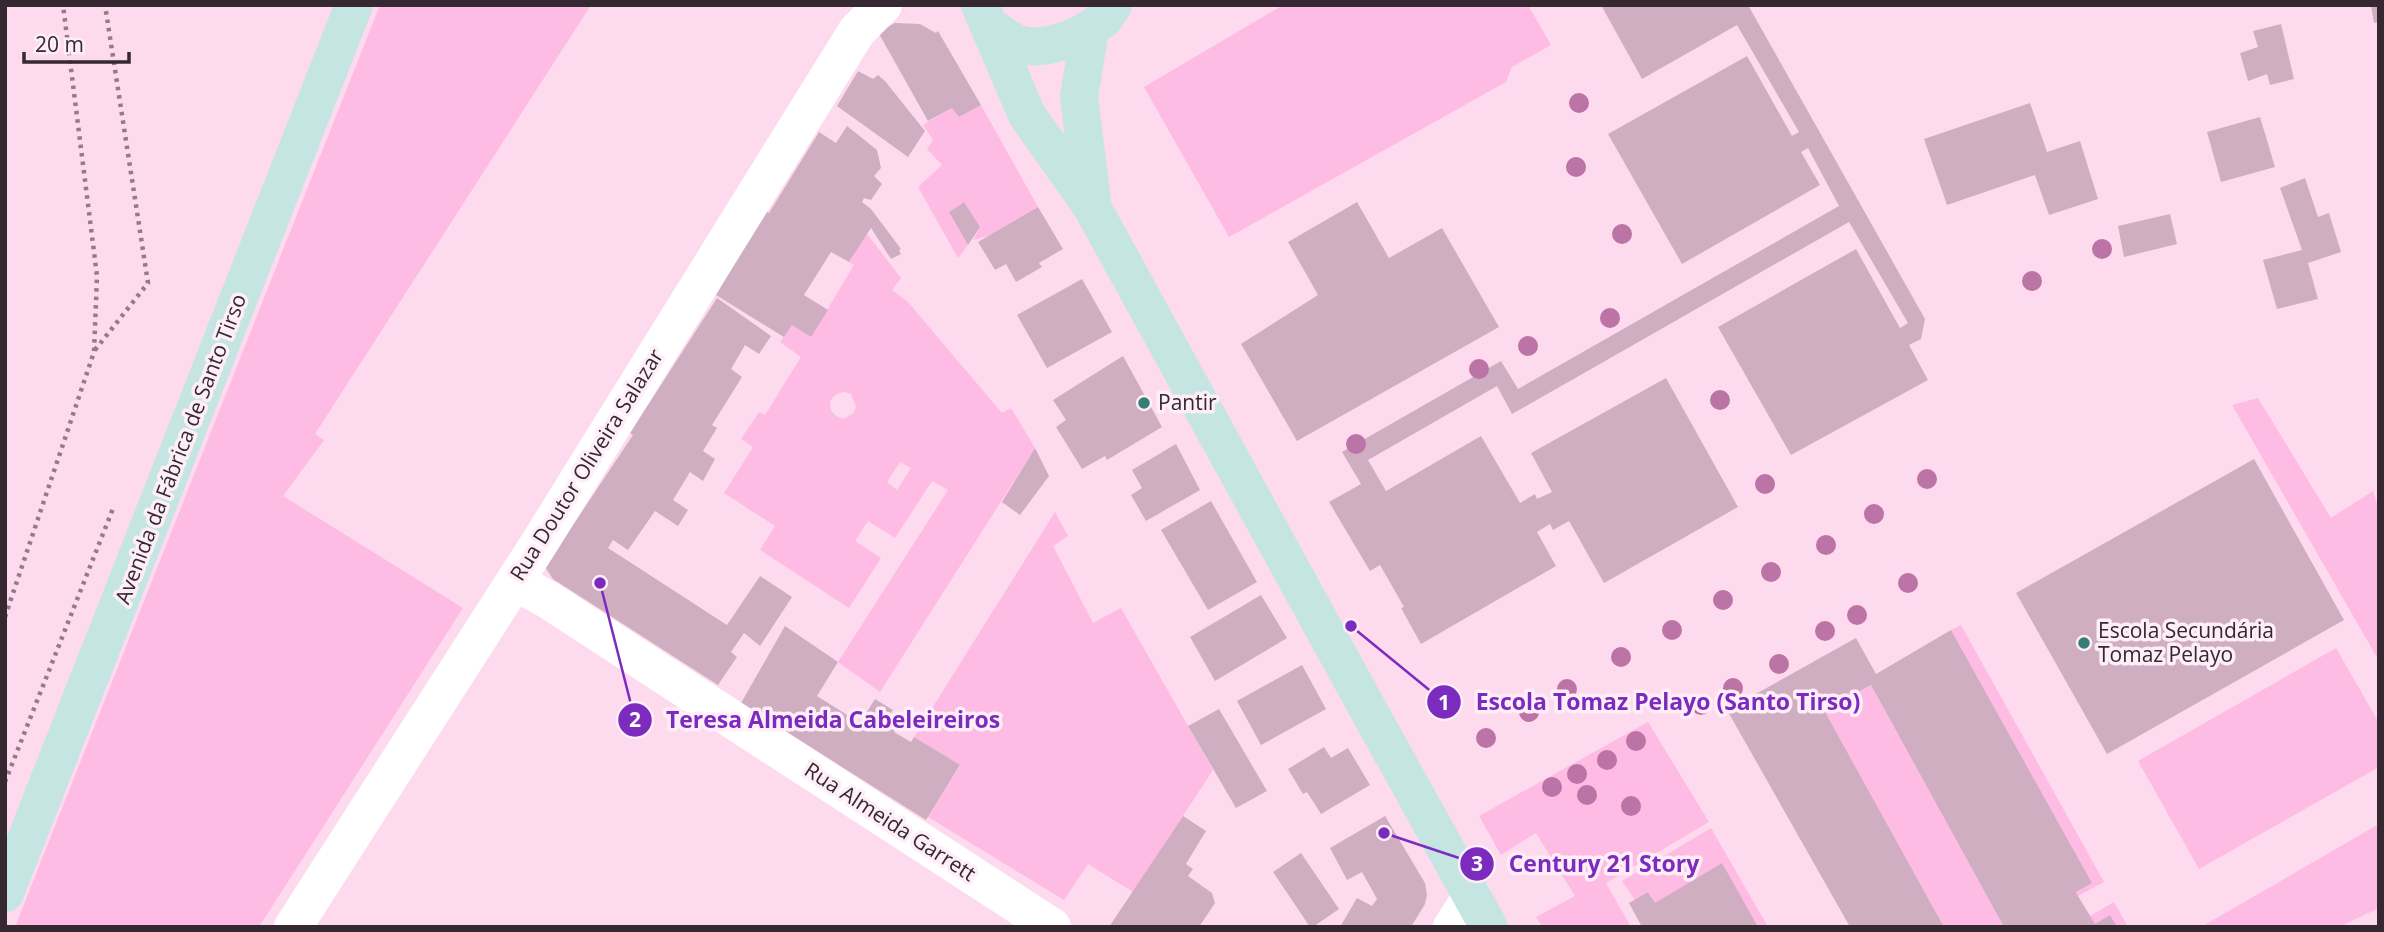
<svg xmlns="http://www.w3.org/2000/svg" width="2384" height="932" font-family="'Open Sans',sans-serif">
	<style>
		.green { fill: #febbe4; fill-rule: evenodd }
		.building { fill: #d0aec2 }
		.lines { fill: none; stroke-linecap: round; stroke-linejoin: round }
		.path { stroke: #937b89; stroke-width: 4.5; stroke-dasharray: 3.5 5; stroke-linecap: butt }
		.street { stroke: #fff; stroke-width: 38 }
		.secondary { stroke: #c5e5e2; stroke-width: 38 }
		.tree { fill: #bc73a5 }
		.poi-dot { fill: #367d75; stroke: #fdeef7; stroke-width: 2.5 }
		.labels { text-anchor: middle; stroke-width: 7; stroke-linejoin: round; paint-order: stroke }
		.poi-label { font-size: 21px; fill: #352830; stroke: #fdeef7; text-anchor: start }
		.street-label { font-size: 21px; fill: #352830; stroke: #fdeef7 }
		.leader { fill: none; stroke: #7b2cbf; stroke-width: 2.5 }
		.callout-dot { fill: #7b2cbf; stroke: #fdeef7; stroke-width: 2.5 }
		.mark-label { font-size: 21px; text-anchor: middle; font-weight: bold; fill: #fff }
		.callout-label { font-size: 23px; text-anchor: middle; font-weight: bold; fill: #7b2cbf; stroke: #fdeef7; stroke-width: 7; stroke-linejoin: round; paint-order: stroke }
	</style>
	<rect width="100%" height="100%" fill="#fedaef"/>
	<path class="green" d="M380,5H591L315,434L324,440L283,496L463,608L259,927H15Z
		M1283,5H1528L1551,45L1512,67L1506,82L1229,237L1144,87Z
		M981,105L1038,207L991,235L973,240L980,227L964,202L949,212L968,245L958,258L918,187L942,165L927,149L933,140L923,125L952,108L959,117Z
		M867,234L901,278L892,290L907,301L1002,413L1011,408L1035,448L880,692L838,662L948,490L932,481L895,538L868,521L855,541L881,558L849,608L760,550L775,526L724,493L753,447L741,439L759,412L765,415L801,357L780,342L792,325L811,337L854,265L849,262ZM844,392L851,394L856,406L854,413L843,419C825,414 826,394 844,392ZM900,462L911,468L897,490L887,482Z
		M2258,398L2331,518L2373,491L2379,510V661L2232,405Z
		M1055,512L1068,536L1053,546L1093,623L1121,608L1213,770L1133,892L1088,864L1064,900L928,817L960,766L914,737Z
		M1961,625L2104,882L2078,896L2076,892L2092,883L1951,630Z
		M2336,648L2379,723V767L2199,869L2138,761Z
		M1871,685L2004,927H1944L1824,710Z
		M1648,722L1709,822L1606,883L1631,927H1542L1536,917L1575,896L1536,833L1501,855L1479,816Z
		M2379,824V908L2339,927H2201Z
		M1711,828L1768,927H1758L1655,903L1648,892L1635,900L1622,881Z
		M2114,902L2128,927L2095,924L2090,916Z"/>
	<path class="building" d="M1601,5H1748L1925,319L1921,339L1909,345L1928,380L1791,455L1718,327L1856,249L1900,328L1908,323L1849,222L1512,414L1497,386L1368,460L1386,491L1481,436L1520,503L1535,494L1537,499L1552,492L1531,453L1666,378L1738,507L1604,583L1569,521L1553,530L1550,524L1537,532L1556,566L1421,644L1401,608L1404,607L1380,565L1370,571L1329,502L1361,484L1342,452L1501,361L1518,389L1839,206L1808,148L1801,152L1820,185L1682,264L1608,134L1747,56L1792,136L1799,132L1737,25L1642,79Z
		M2371,5H2379V22L2374,23Z
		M895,23L920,24L936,33L938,31L981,105L959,117L952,108L928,121L878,32Z
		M2281,24L2294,79L2270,85L2267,74L2248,81L2240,53L2258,47L2253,31Z
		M858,71L873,79L878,75L885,81L925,131L908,157L837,106Z
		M2030,103L2047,152L2080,141L2098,199L2049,215L2035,175L1947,205L1924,139Z
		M2260,117L2275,167L2221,182L2207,132Z
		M847,126L877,150L881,168L874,176L882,184L871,200L864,198L862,202L871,209L901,249L899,250L901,254L891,259L871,228L849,262L831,252L804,295L828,310L811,337L792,325L784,337L716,295L766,211L769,213L819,132L836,143Z
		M2305,178L2318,217L2329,213L2341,252L2308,263L2318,299L2277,309L2263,260L2302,250L2280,188Z
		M964,202L980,227L968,245L949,212Z
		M1357,202L1389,258L1442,228L1499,327L1297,441L1241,344L1318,295L1288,242Z
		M1038,207L1063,249L1039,263L1042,267L1016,282L1006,264L995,270L978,242Z
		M2170,214L2177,244L2124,257L2118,226Z
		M1082,279L1112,332L1047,368L1017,315Z
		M717,298L771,336L759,354L745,345L731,369L742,377L712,425L717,428L703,451L715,459L703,481L690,472L673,500L688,510L678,526L655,511L628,550L613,540L608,548L727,625L760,576L792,597L760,646L744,633L731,652L737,657L718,685L553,579L545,567L633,435L630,433Z
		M1123,356L1162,427L1107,460L1105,456L1082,469L1056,427L1066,420L1053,400Z
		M1176,444L1200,490L1146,521L1131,495L1142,488L1132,470Z
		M1035,448L1049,476L1020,515L1002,502Z
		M2254,459L2344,620L2107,754L2016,593Z
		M1211,501L1257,582L1208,610L1161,530Z
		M1261,595L1287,638L1215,681L1190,637Z
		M785,626L838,662L817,696L860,723L875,699L893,710L887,718L898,725L894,732L911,742L914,737L960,765L926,820L741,703Z
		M1951,630L2092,883L2076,892L2078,896L2095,924L2110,915L2117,927H2004L1871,685L1824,710L1944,927H1850L1727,710L1856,638L1876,674Z
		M1302,665L1326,709L1261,745L1237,701Z
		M1219,709L1267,791L1236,808L1188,726Z
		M1324,747L1331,758L1348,748L1370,785L1321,814L1307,792L1303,794L1288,769Z
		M1183,816L1206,831L1186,864L1193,869L1188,876L1212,893L1215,903L1199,927H1109Z
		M1385,816L1425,883L1427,895L1425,904L1411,927H1340L1357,898L1372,906L1377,899L1362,872L1347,880L1330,848Z
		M1301,853L1339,909L1313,927H1310L1273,872Z
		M1722,863L1758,927H1642L1629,903L1648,892L1655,903Z"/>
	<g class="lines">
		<path class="path" d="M95,350L148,283L105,5
			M5,617L94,352L97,276L63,5
			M5,782L114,506"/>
		<path class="street" d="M515,581L550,601L1052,927
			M293,927L540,542L857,31L883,5
			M1452,927L1472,896"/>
		<path class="secondary" d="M980,5L1027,115L1092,207L1375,722L1489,927
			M989,26C998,31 1008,40 1018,44C1042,53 1092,35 1106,15
			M1092,201L1079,97L1090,29L1103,20L1113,5
			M5,893L354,5"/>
	</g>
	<g class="tree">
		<circle cx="1579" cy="103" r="10"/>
		<circle cx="1576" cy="167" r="10"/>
		<circle cx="1622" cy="234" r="10"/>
		<circle cx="2102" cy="249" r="10"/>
		<circle cx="2032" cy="281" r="10"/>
		<circle cx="1610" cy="318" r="10"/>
		<circle cx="1528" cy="346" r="10"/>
		<circle cx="1479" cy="369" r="10"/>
		<circle cx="1720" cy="400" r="10"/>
		<circle cx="1356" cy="444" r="10"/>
		<circle cx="1927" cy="479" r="10"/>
		<circle cx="1765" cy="484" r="10"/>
		<circle cx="1874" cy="514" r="10"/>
		<circle cx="1826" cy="545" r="10"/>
		<circle cx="1771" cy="572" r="10"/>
		<circle cx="1908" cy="583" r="10"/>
		<circle cx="1723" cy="600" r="10"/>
		<circle cx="1857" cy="615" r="10"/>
		<circle cx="1672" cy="630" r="10"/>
		<circle cx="1825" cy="631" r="10"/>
		<circle cx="1621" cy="657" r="10"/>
		<circle cx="1779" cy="664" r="10"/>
		<circle cx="1733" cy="688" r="10"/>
		<circle cx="1567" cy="689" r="10"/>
		<circle cx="1701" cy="705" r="10"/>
		<circle cx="1529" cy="712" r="10"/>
		<circle cx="1486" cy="738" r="10"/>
		<circle cx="1636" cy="741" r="10"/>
		<circle cx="1607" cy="760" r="10"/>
		<circle cx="1577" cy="774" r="10"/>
		<circle cx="1552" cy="787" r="10"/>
		<circle cx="1587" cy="795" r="10"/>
		<circle cx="1631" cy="806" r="10"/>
	</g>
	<g class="poi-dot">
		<circle cx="1144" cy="403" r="7"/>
		<circle cx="2084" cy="643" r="7"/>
	</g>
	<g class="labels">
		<g class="poi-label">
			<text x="1158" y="410">Pantir</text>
			<text x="2098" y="638">Escola Secundária<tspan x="2098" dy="24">Tomaz Pelayo</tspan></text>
		</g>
		<g class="street-label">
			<text transform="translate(181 449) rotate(-69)" y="7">Avenida da Fábrica de Santo Tirso</text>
			<text transform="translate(587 465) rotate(-58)" y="7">Rua Doutor Oliveira Salazar</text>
			<text transform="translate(890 822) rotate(33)" y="7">Rua Almeida Garrett</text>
		</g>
	</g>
	<path class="leader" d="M1351 626L1444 702M600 583L635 720M1384 833L1477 864"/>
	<g class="callout-dot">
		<circle cx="1351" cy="626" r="7"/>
		<circle cx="600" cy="583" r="7"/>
		<circle cx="1384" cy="833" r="7"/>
		<circle cx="1444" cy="702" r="18"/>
		<circle cx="635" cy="720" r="18"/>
		<circle cx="1477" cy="864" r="18"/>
	</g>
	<g class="mark-label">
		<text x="1444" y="710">1</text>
		<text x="635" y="727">2</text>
		<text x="1477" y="871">3</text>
	</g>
	<g class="callout-label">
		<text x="1668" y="710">Escola Tomaz Pelayo (Santo Tirso)</text>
		<text x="833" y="728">Teresa Almeida Cabeleireiros</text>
		<text x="1604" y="872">Century 21 Story</text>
	</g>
	<rect width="2384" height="932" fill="none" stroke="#352830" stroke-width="14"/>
	<path d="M24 52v10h105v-10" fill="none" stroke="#352830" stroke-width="3.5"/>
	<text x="35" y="52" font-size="21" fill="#352830" stroke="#fdeef7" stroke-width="5" paint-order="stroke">20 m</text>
</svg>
